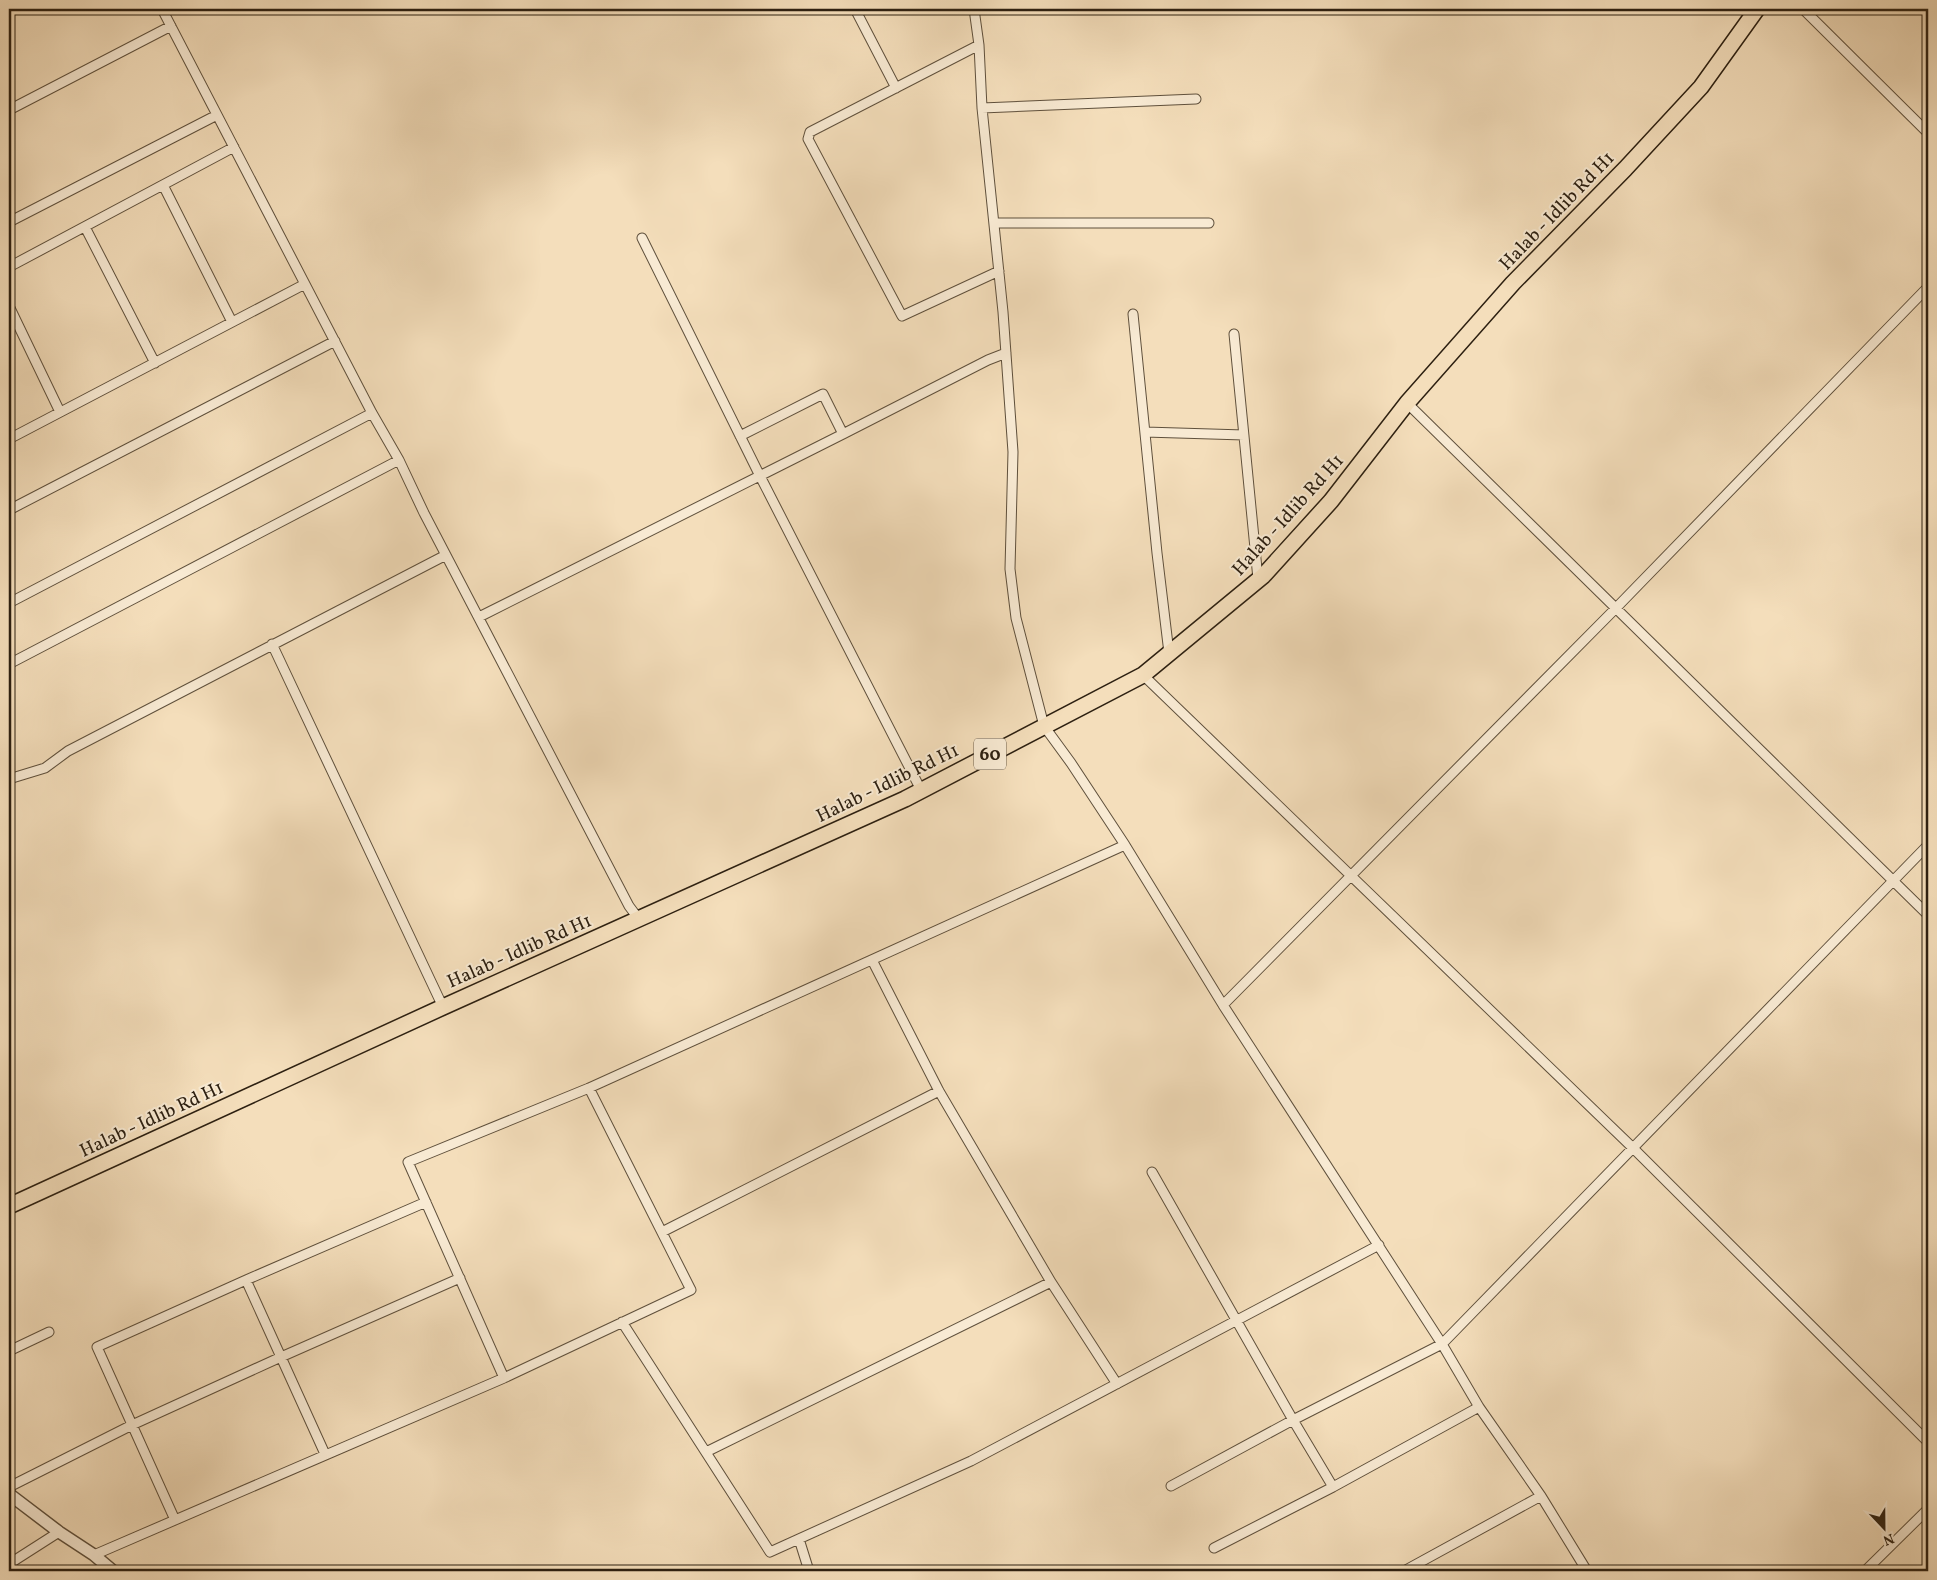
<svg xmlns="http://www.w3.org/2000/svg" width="1937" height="1580" font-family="Vollkorn,serif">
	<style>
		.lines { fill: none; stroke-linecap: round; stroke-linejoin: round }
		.minor-casing { stroke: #5f503c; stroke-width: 11 }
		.tertiary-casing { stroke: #5f503c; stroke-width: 14 }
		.trunk-casing { stroke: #2d2011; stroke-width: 18 }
		.minor { stroke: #f8ead3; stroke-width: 9 }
		.tertiary { stroke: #f8ead3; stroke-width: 11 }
		.trunk { stroke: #f4debb; stroke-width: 15 }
		.labels { text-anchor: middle; stroke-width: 4; stroke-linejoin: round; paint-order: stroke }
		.shield { fill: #f8ead3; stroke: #6a5d4b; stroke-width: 1 }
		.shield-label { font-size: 18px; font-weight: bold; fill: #2d2011 }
		.street-label { font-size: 19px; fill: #2d2011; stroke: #f8ead3 }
	</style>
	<rect width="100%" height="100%" fill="#f4debb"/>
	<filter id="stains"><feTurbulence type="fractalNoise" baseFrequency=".004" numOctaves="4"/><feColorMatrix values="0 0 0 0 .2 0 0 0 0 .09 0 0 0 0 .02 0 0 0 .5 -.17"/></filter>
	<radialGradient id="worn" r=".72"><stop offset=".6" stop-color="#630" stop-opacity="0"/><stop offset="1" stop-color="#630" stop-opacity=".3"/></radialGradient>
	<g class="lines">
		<defs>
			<path id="minor" d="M162,9L372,413L399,460L424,513L629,906L638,918
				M855,9L896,88
				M974,9L979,45L982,108L1003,312L1013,452L1010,569L1016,618L1044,726L1071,763L1125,845L1223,1005L1442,1344L1479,1407L1541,1496L1587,1571
				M1803,9L1928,133
				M979,45L810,132L808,139L902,316L999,271
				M982,108L1196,99
				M9,110L171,26
				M163,185L232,322
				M9,222L217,115
				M995,223H1209
				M85,227L155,363
				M642,238L760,476L921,790
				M9,267L234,147
				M9,306L60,412
				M1133,314L1157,553L1169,653
				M1234,334L1258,579
				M1407,403L1928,915
				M1145,432L1244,435
				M740,436L823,394L843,434L988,360L1006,353
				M9,439L305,284
				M9,510L335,341
				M9,603L372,413
				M479,617L843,434
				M272,644L443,1007
				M9,664L399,460
				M1143,675L1633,1148L1928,1442
				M9,779L45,768L68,751L446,555
				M1223,1005L1615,609L1928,287
				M1152,1172L1293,1420L1333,1487
				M662,1232L939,1091
				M246,1280L325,1454
				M1051,1282L1117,1384
				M622,1322L770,1552L971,1461L1379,1245
				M9,1351L49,1332
				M504,1378L408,1162L589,1088L1125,845
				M706,1452L1051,1282L939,1091L872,960
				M1171,1486L1293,1420L1442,1344L1928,845
				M9,1487L132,1425L281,1357L460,1278
				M175,1520L97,1347L246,1280L426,1202
				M799,1539L809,1571
				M1214,1548L1333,1487L1479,1407
				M94,1555L504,1378L691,1290L589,1088
				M9,1564L59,1532
				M1404,1571L1541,1496
				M1865,1571L1928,1509"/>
			<path id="tertiary" d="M9,1494L59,1532L94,1555L113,1571"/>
			<path id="trunk" d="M9,1206L443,1007L905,799L1143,675L1263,576L1331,501L1407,403L1513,283L1625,169L1701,87L1757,9"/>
		</defs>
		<use href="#minor" class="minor-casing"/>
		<use href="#tertiary" class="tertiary-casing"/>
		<use href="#trunk" class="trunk-casing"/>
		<use href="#minor" class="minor"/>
		<use href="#tertiary" class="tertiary"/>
		<use href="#trunk" class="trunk"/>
	</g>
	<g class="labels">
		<rect class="shield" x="974" y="738.5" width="32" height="31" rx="4"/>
		<g class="shield-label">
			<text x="990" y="760">60</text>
		</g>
		<g class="street-label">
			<text transform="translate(1556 210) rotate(-46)" y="7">Halab - Idlib Rd H1</text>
			<text transform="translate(1287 514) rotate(-48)" y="7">Halab - Idlib Rd H1</text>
			<text transform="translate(887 782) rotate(-26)" y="7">Halab - Idlib Rd H1</text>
			<text transform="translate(519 950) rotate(-24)" y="7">Halab - Idlib Rd H1</text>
			<text transform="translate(151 1118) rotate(-25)" y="7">Halab - Idlib Rd H1</text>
		</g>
	</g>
	<rect width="1937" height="1580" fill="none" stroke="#f4debb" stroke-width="30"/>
	<rect x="10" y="10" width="1917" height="1560" fill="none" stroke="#2d2011" stroke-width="2.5"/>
	<rect x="15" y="15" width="1907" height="1550" fill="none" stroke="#2d2011"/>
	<g transform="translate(1884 1528) rotate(158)" stroke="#f8ead3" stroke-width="4" paint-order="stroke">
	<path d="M0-4L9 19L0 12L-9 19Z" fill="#2d2011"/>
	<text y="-8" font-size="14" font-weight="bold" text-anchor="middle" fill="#2d2011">N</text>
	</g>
	<rect width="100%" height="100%" filter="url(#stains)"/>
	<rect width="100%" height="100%" fill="url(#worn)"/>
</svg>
